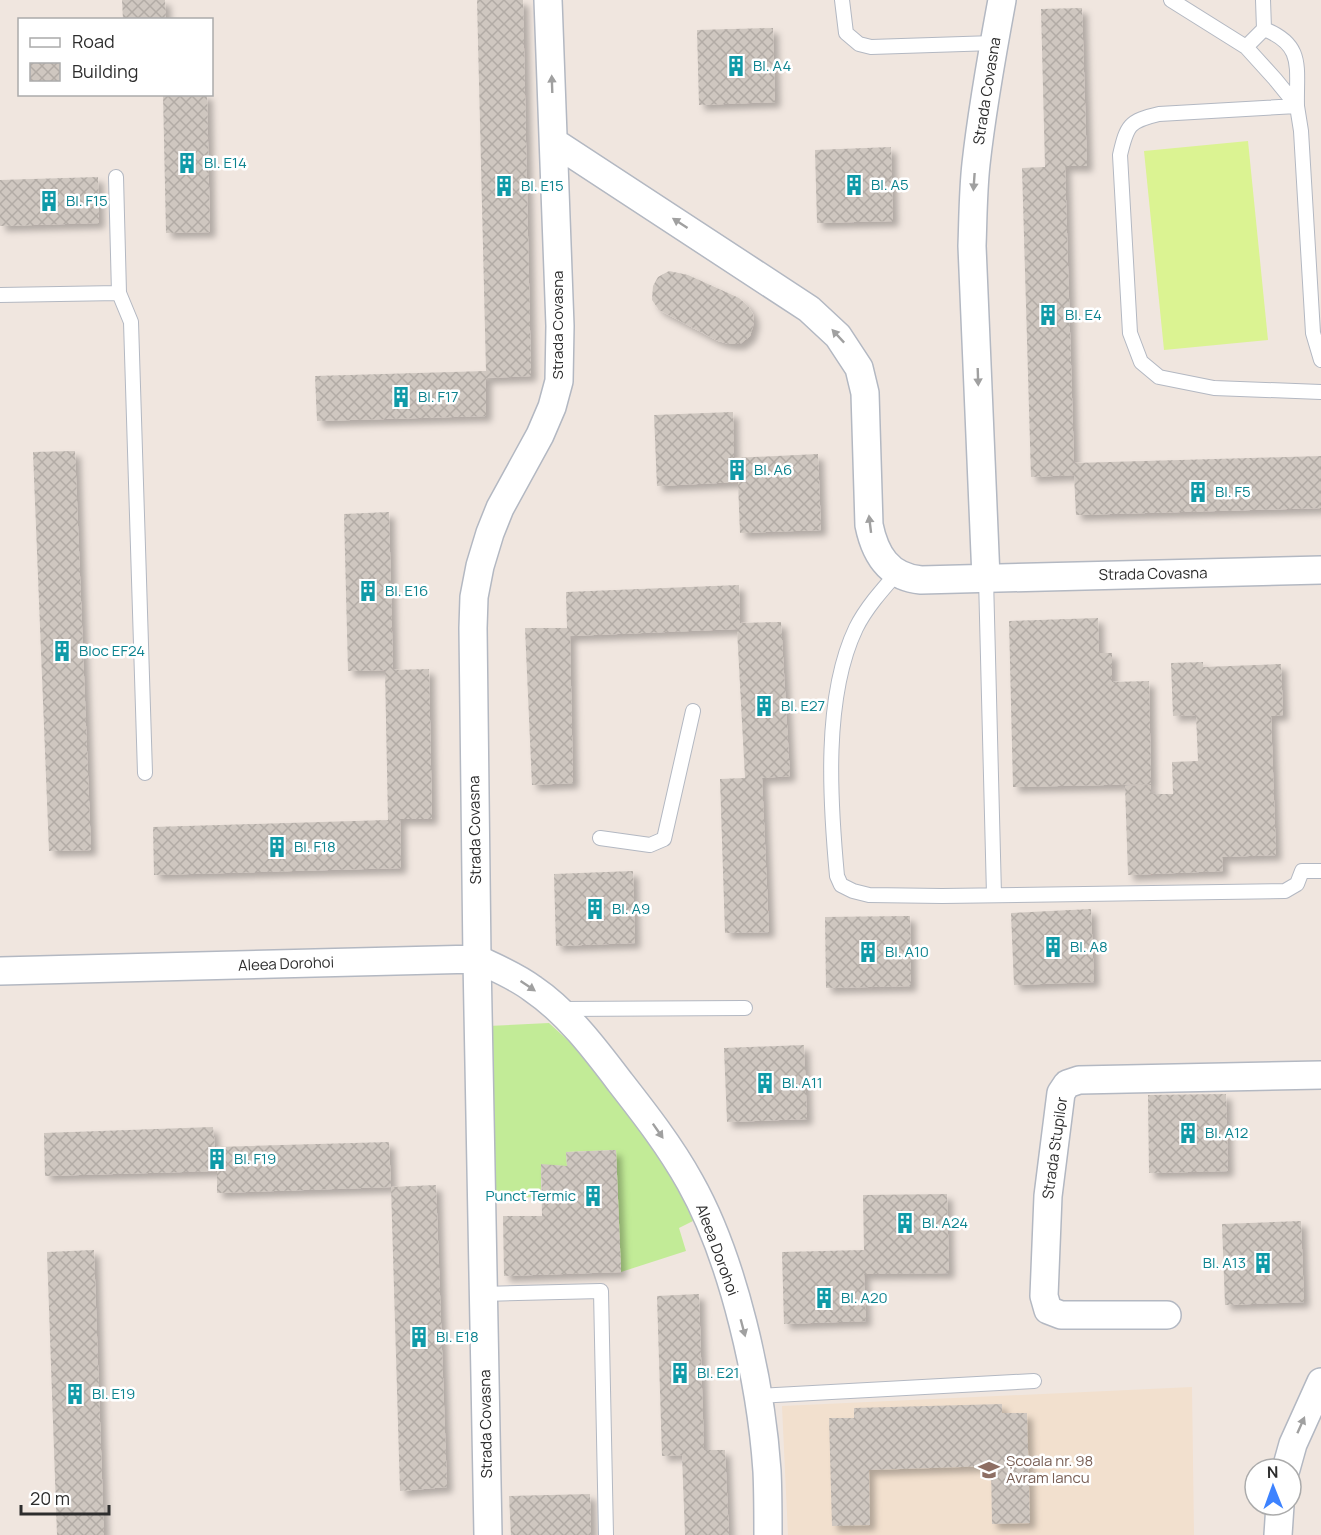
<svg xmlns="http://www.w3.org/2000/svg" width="1321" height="1535" font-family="Manrope,sans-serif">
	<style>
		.education { fill: #f2e0ce }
		.grass { fill: #c2eb97 }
		.pitch { fill: #dbf392 }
		.building { fill: url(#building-cross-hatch); filter: url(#shadow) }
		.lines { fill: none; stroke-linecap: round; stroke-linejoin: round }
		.lane-casing { stroke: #b3b8c2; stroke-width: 16 }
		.street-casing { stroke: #b3b8c2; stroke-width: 30 }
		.lane { stroke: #fff; stroke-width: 14 }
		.street { stroke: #fff; stroke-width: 27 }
		.oneway { fill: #a0a0a0 }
		.labels { text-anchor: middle; stroke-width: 5; stroke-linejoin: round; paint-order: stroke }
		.culture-label { font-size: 15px; fill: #0d838f; stroke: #fff; text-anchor: start }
		.street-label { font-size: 15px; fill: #2d2d2d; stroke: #fff }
		.education-label { font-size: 15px; fill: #785e54; stroke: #fff; text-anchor: start }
	</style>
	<defs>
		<pattern id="building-cross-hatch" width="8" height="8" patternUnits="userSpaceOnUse" patternTransform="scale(1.5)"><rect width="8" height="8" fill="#cfc7c0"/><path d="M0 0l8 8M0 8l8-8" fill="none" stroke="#b2aba5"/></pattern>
		<filter id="shadow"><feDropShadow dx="5.5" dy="5.5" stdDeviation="3" flood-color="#0004"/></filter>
	</defs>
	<rect width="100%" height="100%" fill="#f0e6df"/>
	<path class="education" d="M1192,1387L1194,1535H788L782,1406Z"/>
	<path class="grass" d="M549,1023L585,1056L613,1087L676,1182L693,1221L679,1228L686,1251L621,1272L616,1150L566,1152L567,1166L541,1165V1197L495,1198L488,1026Z"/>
	<path class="pitch" d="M1248,141L1268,340L1164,350L1144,151Z"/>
	<path class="building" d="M122,0H165L166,20H123Z
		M477,0H523L531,376L486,378V416L317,421L315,376L486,371Z
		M1082,8L1087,166H1065L1074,463L1321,456V508L1076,515L1074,475L1031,477L1022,168L1045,167L1041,9Z
		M773,28L775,102L699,105L697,30Z
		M163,94H207L210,232L166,233Z
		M891,147L893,221L817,223L815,150Z
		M98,177L99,223L0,226V180Z
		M669,271L688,275L739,298L748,306L753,314L754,323L750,336L740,344H729L718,341L659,310L652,300L653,286L658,277Z
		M733,412L734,458L818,454L821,530L740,533L738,482L657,486L654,415Z
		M75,451L91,850L49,851L33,452Z
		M389,512L393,670L429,669L432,819H400L401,868L154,875L153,827L388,820L385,670L348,671L344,514Z
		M739,585L740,623L781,622L790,776L762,778L769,932L725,933L720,779L745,778L737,629L570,636L573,783L532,785L525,628H567L566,592Z
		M1098,618L1099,653H1112V682L1149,681L1151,784L1013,787L1009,621Z
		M1203,662V667L1281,664L1283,715L1271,716L1276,855L1222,857L1223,871L1128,875L1125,786L1151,785V794H1173L1172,762L1198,761L1196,715L1173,716L1171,663Z
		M633,871L635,943L556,946L554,874Z
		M1091,909L1094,982L1014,985L1011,913Z
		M910,916L911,986L826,988L825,917Z
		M804,1045L807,1119L727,1122L724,1048Z
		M1226,1094L1228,1171L1149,1173L1148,1095Z
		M213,1127L215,1147L389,1142L391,1187L436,1185L447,1487L400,1491L391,1187L217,1193V1171L45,1176L44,1133Z
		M616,1150L621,1272L504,1276L503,1216H542L541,1164L567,1166L566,1152Z
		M947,1194L949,1273L864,1274L866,1321L784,1324L782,1252L864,1250L863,1195Z
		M1301,1221L1304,1302L1225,1305L1222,1224Z
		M94,1250L104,1535H57L47,1252Z
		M699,1294L704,1450H725L729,1535H685L682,1455L662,1456L657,1296Z
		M1002,1404V1413H1027L1030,1523L992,1524L991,1466L869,1470L870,1525L832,1526L829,1418H854V1408Z
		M590,1494L591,1535H511L509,1496Z"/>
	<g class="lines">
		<defs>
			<path id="lane" d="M842,0L846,33L859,44L871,47L994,43
				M1171,0L1246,47L1275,79L1297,106L1301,131L1313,333L1321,360
				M1263,0L1264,29
				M1246,47L1264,29C1305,45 1296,68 1297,106L1159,114C1129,121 1127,125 1120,155L1130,333L1141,362L1159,377L1214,388L1321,392
				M119,293L131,322L145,773
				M0,295L119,293L116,177
				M897,573C882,590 866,608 856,628C823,697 830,801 837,876L841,885L853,891L869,895L942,896L1285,891L1297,884L1302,871H1321
				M986,578L994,895
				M600,838L650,845L664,839L693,711
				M561,1009L745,1008
				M483,1294L601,1291L606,1535
				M757,1396L1034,1381"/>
			<path id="street" d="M554,142L809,309L838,336L859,368L865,393L869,525C875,554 888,577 921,580L1321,570
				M986,578L972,246C973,219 973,191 976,164C982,109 992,54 1002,0
				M0,971L477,959C496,968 516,976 533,989C567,1012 595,1049 620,1082C645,1114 670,1146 690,1182C734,1260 761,1383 767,1471C768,1492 768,1514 768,1535
				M1167,1315H1061L1048,1310L1044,1296L1048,1196L1061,1093L1067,1084L1079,1080L1321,1075
				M1286,1469L1293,1444L1321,1382
				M488,1535L477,959L473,628L474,597L480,566L490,533L500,508L540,435L552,407L559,381L560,326L548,0
				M1278,1535L1280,1505"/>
		</defs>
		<use href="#lane" class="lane-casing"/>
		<use href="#street" class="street-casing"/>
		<use href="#lane" class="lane"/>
		<use href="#street" class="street"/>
	</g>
	<defs><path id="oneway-solid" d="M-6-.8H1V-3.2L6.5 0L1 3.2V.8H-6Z" transform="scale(1.5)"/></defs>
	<g class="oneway">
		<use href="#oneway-solid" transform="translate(552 84) rotate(-92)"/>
		<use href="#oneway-solid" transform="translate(974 182) rotate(94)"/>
		<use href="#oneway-solid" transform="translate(680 223) rotate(-147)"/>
		<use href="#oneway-solid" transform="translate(838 336) rotate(-133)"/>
		<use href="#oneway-solid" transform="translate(978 377) rotate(88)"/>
		<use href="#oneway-solid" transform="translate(870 524) rotate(-97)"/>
		<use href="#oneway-solid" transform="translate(528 986) rotate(34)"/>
		<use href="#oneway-solid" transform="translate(658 1131) rotate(55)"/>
		<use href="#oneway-solid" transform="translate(743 1328) rotate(75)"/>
		<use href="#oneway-solid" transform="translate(1301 1425) rotate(-66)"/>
	</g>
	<defs>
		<symbol id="building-bare" viewBox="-9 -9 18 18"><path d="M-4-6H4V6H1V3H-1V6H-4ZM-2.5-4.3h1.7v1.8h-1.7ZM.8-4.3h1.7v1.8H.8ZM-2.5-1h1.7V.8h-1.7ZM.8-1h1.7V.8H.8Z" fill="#0f9aa8" stroke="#fff" stroke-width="2.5" paint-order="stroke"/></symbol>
		<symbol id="school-bare" viewBox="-9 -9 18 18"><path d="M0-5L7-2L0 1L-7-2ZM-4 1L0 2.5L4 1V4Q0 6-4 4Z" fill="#8d6e63" stroke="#fff" stroke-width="2.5" paint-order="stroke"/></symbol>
	</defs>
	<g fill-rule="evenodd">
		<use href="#building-bare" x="721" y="51" width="30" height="30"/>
		<use href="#building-bare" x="172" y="148" width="30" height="30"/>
		<use href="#building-bare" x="839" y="170" width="30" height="30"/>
		<use href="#building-bare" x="489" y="171" width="30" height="30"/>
		<use href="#building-bare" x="34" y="186" width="30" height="30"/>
		<use href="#building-bare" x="1033" y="300" width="30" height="30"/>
		<use href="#building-bare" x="386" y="382" width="30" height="30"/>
		<use href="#building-bare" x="722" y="455" width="30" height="30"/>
		<use href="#building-bare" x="1183" y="477" width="30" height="30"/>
		<use href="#building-bare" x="353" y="576" width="30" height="30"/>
		<use href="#building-bare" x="47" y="636" width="30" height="30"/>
		<use href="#building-bare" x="749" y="691" width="30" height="30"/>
		<use href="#building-bare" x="262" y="832" width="30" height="30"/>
		<use href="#building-bare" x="580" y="894" width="30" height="30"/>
		<use href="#building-bare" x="1038" y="932" width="30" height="30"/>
		<use href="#building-bare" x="853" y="937" width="30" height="30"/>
		<use href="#building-bare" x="750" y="1068" width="30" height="30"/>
		<use href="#building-bare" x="1173" y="1118" width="30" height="30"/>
		<use href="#building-bare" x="202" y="1144" width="30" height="30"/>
		<use href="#building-bare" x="578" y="1181" width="30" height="30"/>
		<use href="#building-bare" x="890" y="1208" width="30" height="30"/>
		<use href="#building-bare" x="1248" y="1248" width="30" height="30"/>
		<use href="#building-bare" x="809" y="1283" width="30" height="30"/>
		<use href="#building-bare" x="404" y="1322" width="30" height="30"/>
		<use href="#building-bare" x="665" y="1358" width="30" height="30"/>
		<use href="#building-bare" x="60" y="1379" width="30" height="30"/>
		<use href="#school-bare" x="974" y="1455" width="30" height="30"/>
	</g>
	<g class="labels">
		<g class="culture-label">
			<text x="753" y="71">Bl. A4</text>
			<text x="204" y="168">Bl. E14</text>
			<text x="871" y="190">Bl. A5</text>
			<text x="521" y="191">Bl. E15</text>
			<text x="66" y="206">Bl. F15</text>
			<text x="1065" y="320">Bl. E4</text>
			<text x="418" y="402">Bl. F17</text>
			<text x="754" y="475">Bl. A6</text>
			<text x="1215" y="497">Bl. F5</text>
			<text x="385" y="596">Bl. E16</text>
			<text x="79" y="656">Bloc EF24</text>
			<text x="781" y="711">Bl. E27</text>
			<text x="294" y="852">Bl. F18</text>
			<text x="612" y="914">Bl. A9</text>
			<text x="1070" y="952">Bl. A8</text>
			<text x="885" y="957">Bl. A10</text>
			<text x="782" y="1088">Bl. A11</text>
			<text x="1205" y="1138">Bl. A12</text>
			<text x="234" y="1164">Bl. F19</text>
			<text x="576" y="1201" text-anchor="end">Punct Termic</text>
			<text x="922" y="1228">Bl. A24</text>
			<text x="1246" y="1268" text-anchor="end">Bl. A13</text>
			<text x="841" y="1303">Bl. A20</text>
			<text x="436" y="1342">Bl. E18</text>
			<text x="697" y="1378">Bl. E21</text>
			<text x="92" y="1399">Bl. E19</text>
		</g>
		<g class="street-label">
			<text transform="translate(987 91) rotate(-81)" y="5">Strada Covasna</text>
			<text transform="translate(558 325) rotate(-90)" y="5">Strada Covasna</text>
			<text transform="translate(1153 574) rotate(-1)" y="5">Strada Covasna</text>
			<text transform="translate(475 830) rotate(-91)" y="5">Strada Covasna</text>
			<text transform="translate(286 964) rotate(-2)" y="5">Aleea Dorohoi</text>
			<text transform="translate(1055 1148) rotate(-82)" y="5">Strada Stupilor</text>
			<text transform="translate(717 1250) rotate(70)" y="5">Aleea Dorohoi</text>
			<text transform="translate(486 1424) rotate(-91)" y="5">Strada Covasna</text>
		</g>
		<g class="education-label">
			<text x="1006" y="1466">Școala nr. 98<tspan x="1006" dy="17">Avram Iancu</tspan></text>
		</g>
	</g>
	<rect x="18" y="18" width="195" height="78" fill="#ffffff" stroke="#ababab" stroke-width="1.5"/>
	<rect x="30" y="38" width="30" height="9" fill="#ffffff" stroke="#ababab" stroke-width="1.5"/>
	<text x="72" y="48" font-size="18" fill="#2d2d2d">Road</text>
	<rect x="30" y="63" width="30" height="18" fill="url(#building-cross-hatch)" stroke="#ababab" stroke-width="1.5"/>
	<text x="72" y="78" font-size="18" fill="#2d2d2d">Building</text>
	<g transform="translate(1273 1487) rotate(359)"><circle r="28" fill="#ffffff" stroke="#ababab" stroke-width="1.5"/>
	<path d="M0-4.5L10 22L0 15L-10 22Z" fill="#3d83ff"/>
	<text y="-9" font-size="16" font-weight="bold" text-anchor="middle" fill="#2d2d2d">N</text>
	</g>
	<path d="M21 1505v9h88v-9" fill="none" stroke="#2d2d2d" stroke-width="3"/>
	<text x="30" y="1505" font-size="18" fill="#2d2d2d" stroke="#ffffff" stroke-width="4.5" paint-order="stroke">20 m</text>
</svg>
